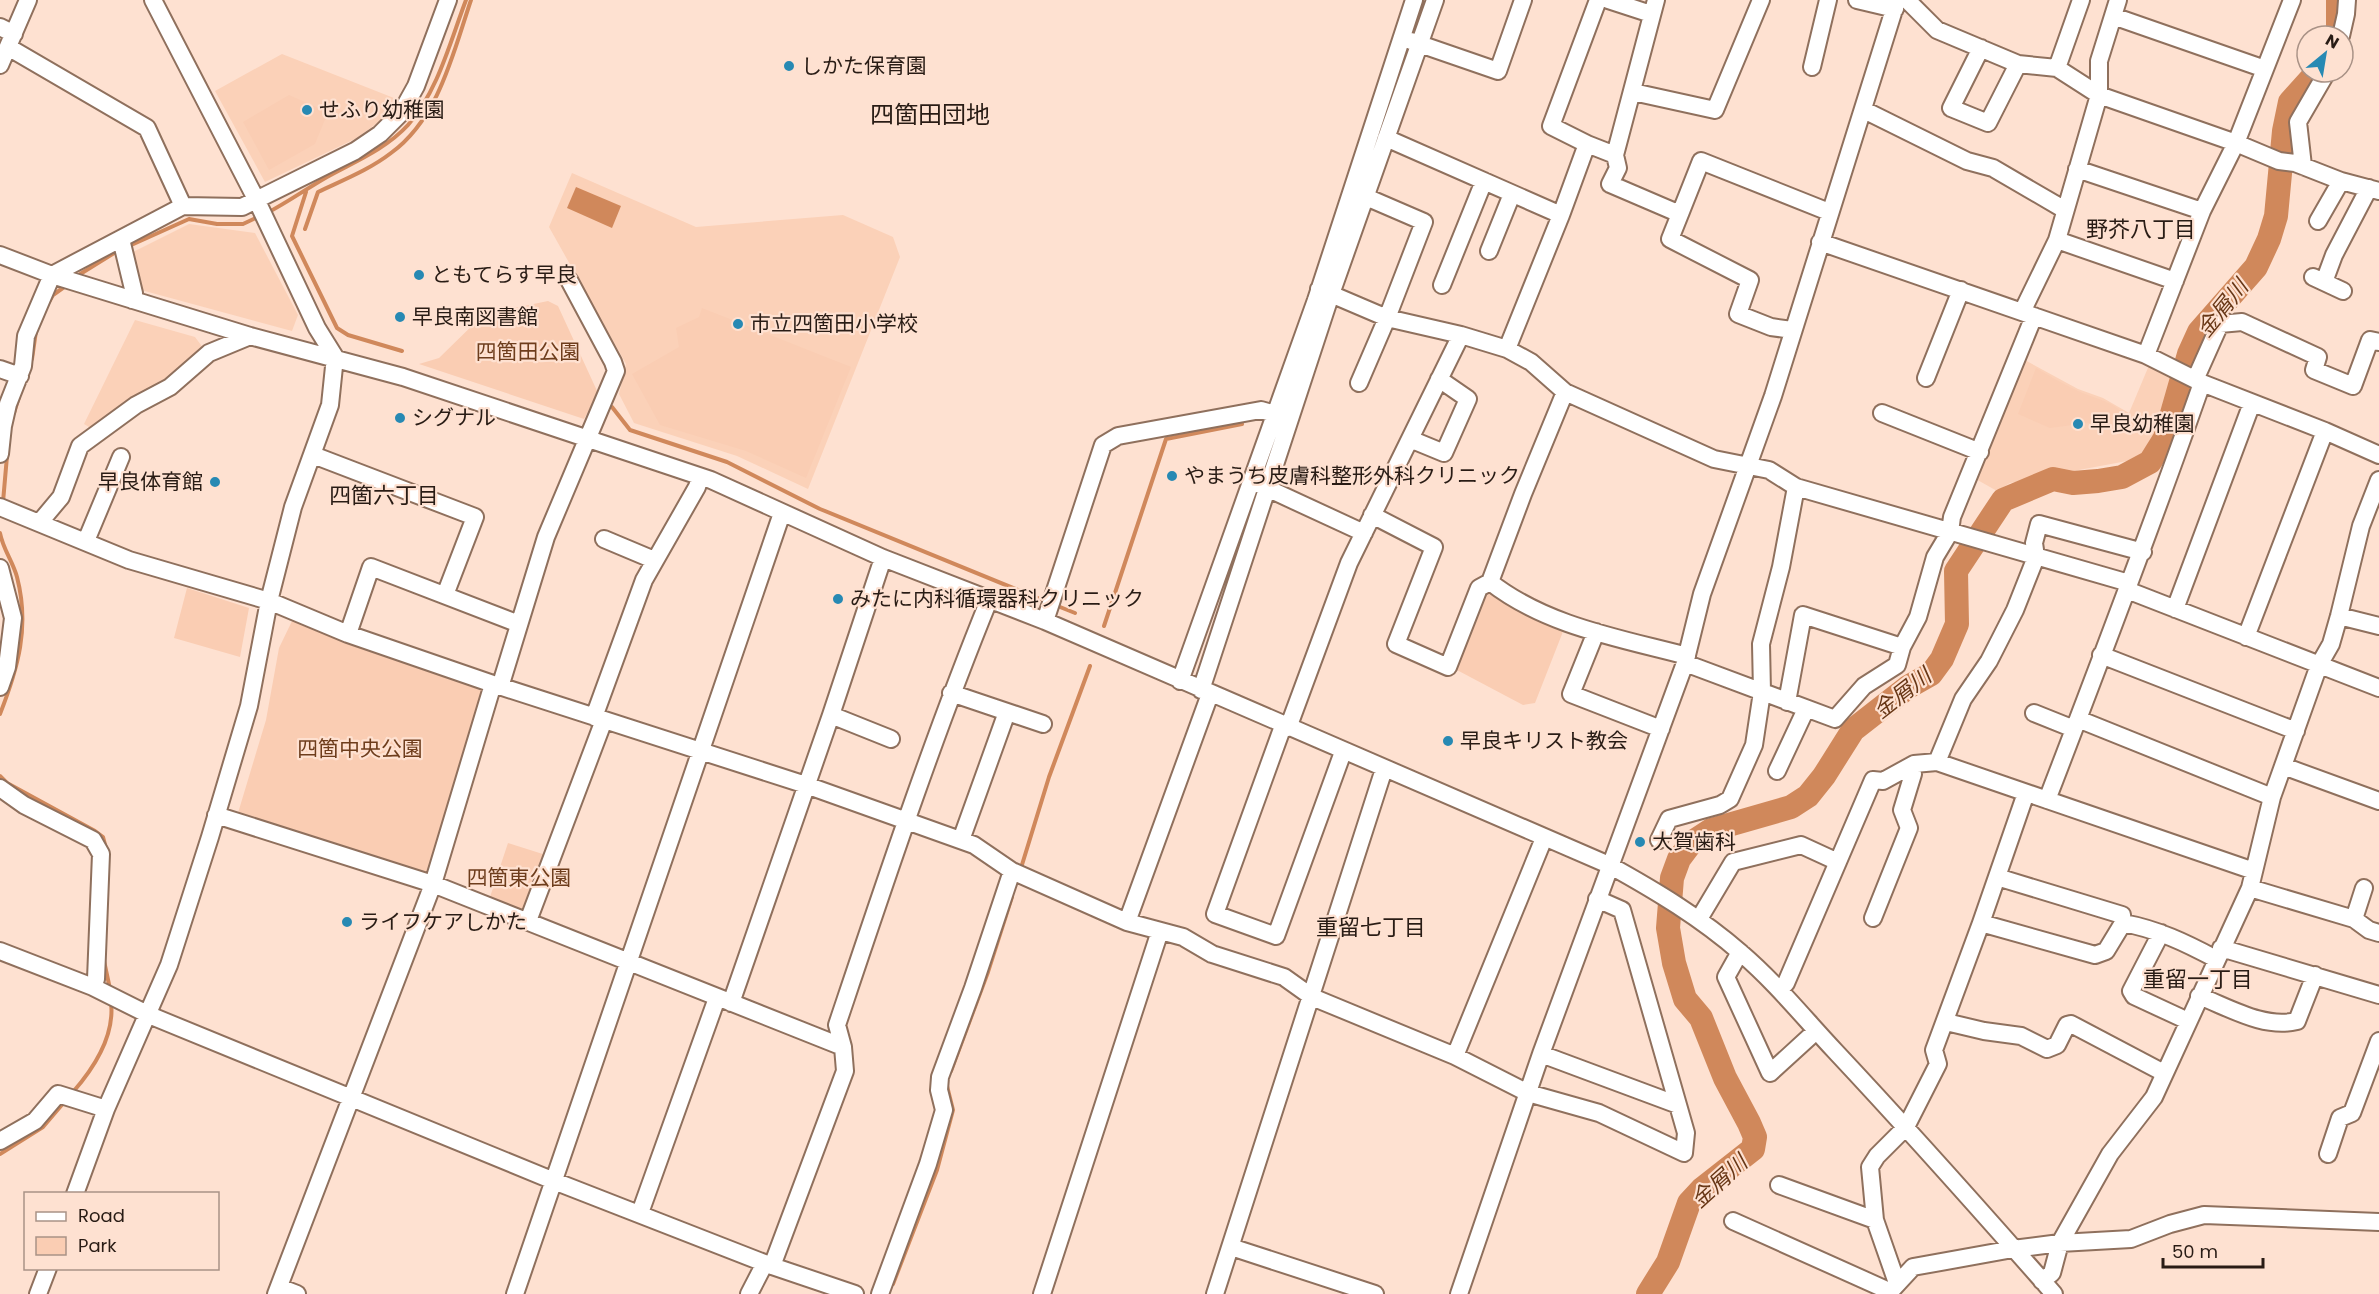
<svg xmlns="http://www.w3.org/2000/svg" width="2379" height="1294" font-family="Poppins,'Noto Sans JP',sans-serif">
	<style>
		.built { fill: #fbd1b8 }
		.green { fill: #facdb3 }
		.water { fill: #d0885b }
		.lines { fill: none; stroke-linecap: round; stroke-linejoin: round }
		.stream { stroke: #d0885b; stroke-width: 4 }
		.river { stroke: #d0885b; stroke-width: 24 }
		.minor-casing { stroke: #8f705d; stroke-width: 20 }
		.minor { stroke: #fff; stroke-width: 16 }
		.poi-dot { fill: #2789b3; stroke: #fee1d1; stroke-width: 2 }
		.labels { text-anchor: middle; stroke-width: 4.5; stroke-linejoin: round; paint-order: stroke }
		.poi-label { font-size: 21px; fill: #291c15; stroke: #fee1d1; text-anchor: start }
		.park-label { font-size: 21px; fill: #6e3d1c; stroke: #fee1d1 }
		.neighbourhood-label { font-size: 22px; fill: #291c15; stroke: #fee1d1 }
		.water-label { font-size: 22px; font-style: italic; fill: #683716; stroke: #fee1d1 }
		.quarter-label { font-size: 24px; fill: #291c15; stroke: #fee1d1 }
	</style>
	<rect width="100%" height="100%" fill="#fee1d1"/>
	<path class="built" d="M282,54L399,100L380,121L357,138L265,182L215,91Z
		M572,173L696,227L843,215L893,237L900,257L808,489L737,456L634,423L619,394L626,364L549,227Z
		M189,224L255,233L298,315L292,331L141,290L131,253Z
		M135,320L195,337L204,349L167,381L94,430L84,424Z
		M2023,359L2078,389L2103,398L2129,413L2150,363L2175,374L2157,435L2144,453L2127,461L2010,483L1997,491L1974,478Z"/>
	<path class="green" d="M289,95L328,112L315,144L269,170L243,122Z
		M548,301L558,306L598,393L584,419L419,364L439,358L484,314Z
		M702,308L851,367L806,478L746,451L660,425L632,374L679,347L676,328L699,317Z
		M2036,368C2050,376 2063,384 2078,391C2093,398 2118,402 2126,418L2050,428L2018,414Z
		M187,588L249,608L240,657L174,638Z
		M1485,592H1494L1564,629L1535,703L1523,705L1455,669Z
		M293,619L485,689L432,877L238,813L266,720L279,648Z
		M508,843L549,856L528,916L489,900Z"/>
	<path class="water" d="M576,187L621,206L612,228L567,208Z"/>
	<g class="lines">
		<path class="stream" d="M306,192L292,236L337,328L348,335L402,351
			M267,213C288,202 306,189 327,177C354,162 386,149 408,125C438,91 450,42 466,0
			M305,229L318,192C343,180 369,170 391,153C439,118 453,53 471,0
			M129,246L189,219L217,224H243L260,216
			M77,276L119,250
			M49,302L53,295L67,285
			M32,359L36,331
			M612,407L630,430L727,462L820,509L1040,599
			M14,413L19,397
			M3,502L7,456
			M0,533C3,549 13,562 17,577C30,627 18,668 0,714
			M1060,607L1075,613
			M1104,626L1166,439L1242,424
			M0,776L7,783L95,831L103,837L107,852
			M1021,868L1049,777L1090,666
			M104,961L110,989
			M951,1071L988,972L1012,897
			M73,1092C94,1068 115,1036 111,1002
			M0,1154L43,1127L66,1100
			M893,1284L937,1170L953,1110L947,1086"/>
		<path class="river" d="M2336,36L2338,32V0
			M1648,1294L1668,1262L1689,1203L1702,1189L1753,1149L1755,1137L1749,1123L1725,1078L1701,1018L1685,999L1674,963L1668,928L1672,878L1679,859L1691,843L1711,830L1791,807L1808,796L1824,776L1853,730L1908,687L1931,674L1942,659L1957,624L1956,571L2003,500L2053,479L2073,483L2098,481L2122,477L2150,462L2165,438L2189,354L2199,332L2256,267L2269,239L2276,216L2284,131L2290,102L2317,72"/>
		<defs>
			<path id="minor" d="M1608,0L1651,14
				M1857,0L1895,9
				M1907,0L1937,30L2018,64L2057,68L2099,95L2236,143L2279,161L2295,163L2341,181L2379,191
				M2113,16L2265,69
				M0,27L14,34
				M2341,36L2346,14L2347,0
				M1411,41L1498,71L1523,0
				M8,47L147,128L183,206L242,207L355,151L380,134L401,113L416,86L448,0
				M1981,48L1951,108L1988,123L2018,64
				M0,65L28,0
				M1812,67L1828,0
				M2057,68L2081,0
				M1633,92L1715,110L1761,0
				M1864,110L1967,161L1993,168L2065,210
				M1386,138L1561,215L1507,349
				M1587,144L1615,155L1656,0
				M1615,155L1618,168L1610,184L1680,214L1670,239L1750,280L1738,314L1771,327L1792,330
				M2303,166L2298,122L2327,72
				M2077,169L2202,211
				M1680,214L1701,161L1829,212
				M1561,215L1587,144L1551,126L1598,0
				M2318,221L2341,181
				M121,239L134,293L132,300
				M2057,240L2175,281
				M1820,242L2146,355L2202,383L2325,431L2379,455
				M1489,251L1512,194
				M0,255L52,275L250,336L403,377L711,480L883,558L1045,621L1609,865C1656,891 1701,918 1741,953C1776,983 1804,1018 1835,1051C1910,1131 1982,1212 2054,1294
				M2313,277L2343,291
				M2324,282L2334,255L2369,188
				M1442,285L1484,181
				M1319,289L1387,318L1461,335L1507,349L1531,362L1565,392L1714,459L1769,470L1796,487L2129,583
				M2022,312L2057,240L2099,95V61L2118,0
				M2146,355L2202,211L2236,143L2292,0
				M0,369L20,376
				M1926,378L1961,290
				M2195,380L2220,324L2242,322L2318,357L2314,370L2353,386L2370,340L2379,342
				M1359,383L1387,318L1424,222L1366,197
				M1882,413L1980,452
				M1410,439L1444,453L1468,399L1439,379
				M0,454L3,426L8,404L23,366L26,336L52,275L183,206
				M313,455L475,517L445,595
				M1258,484L1364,533
				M0,507L129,560L269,601L348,634L493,684L806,785L974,845L1012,871L1127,922L1183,937L1212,954L1284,977L1312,997L1455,1056L1528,1093L1599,1113L1684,1153L1686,1133L1678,1105L1541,1054
				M1372,515L1434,547L1396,644L1448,667L1479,588L1490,582L1523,494L1565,392
				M40,522L61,497L80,446L136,405L170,387L209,353L250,336
				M604,539L654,560
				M86,541L121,457
				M0,568L13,618L7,667L0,687
				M1490,582C1546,626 1619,638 1687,656
				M2127,590L2379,688
				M2175,609L2252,403
				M2339,616L2379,626
				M1045,621L1103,445L1118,436L1261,410L1275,414
				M1596,632L1571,694L1661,729
				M348,634L371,567L519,624
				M2246,637L2325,431
				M2101,655L2296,731
				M1685,663L1835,719L1864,686L1897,665L1902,647L1918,617L1935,557L1950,532L1952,517L2034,316
				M1180,681L1316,300L1414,0
				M500,687L546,537L616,371L613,362L569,280
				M1201,690L1331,294L1435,0
				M951,693L1043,724
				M1787,702L1803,615L1902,647
				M2034,713L2074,729
				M831,715L891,739
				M594,717L644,580L697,487L700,477
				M2078,719L2272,797
				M1283,726L1215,914L1276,936L1343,752
				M1288,728L1349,563L1461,335
				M1937,762L1963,699L1989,661L2015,610L2036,557L2034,543L2039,524L2143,552
				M2283,766L2379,801
				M1777,771L1806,709
				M0,788L24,805L93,840L101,854L96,979L93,987
				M2047,800C2100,662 2153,523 2202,383
				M216,815L433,884L843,1047
				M961,840L1007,712
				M1659,840L1669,819L1720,805L1730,799L1754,745L1762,692L1761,644L1781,567L1796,487
				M2250,888L2354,919L2369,930L2379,933
				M1597,899L1622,910L1678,1105
				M1873,918L1909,828L1902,810L1913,774L1911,766
				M1699,919L1733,862L1801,845L1838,862
				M2354,919L2364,888
				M528,921L604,720
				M1127,922L1210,694
				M1981,923L2095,955L2106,951L2123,923L2122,915L1997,877
				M2123,923C2157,929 2186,943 2216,959
				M2161,933L2131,991L2134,996L2188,1021
				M2221,948L2379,995
				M0,951L93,987L149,1015L554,1181L772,1266L855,1294
				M1740,952L1726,977L1770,1073L1816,1031
				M1780,989L1786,983L1873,780L1883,781L1914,764L1937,762L2254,871
				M2199,996C2230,1008 2264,1029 2297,1021L2315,975
				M731,1003L831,715L883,558
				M1946,1022L1984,1031L2021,1036L2047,1049L2057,1045L2067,1025L2071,1024L2164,1073
				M1455,1056L1544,838
				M0,1141L35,1121L58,1094L106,1109
				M2328,1154L2340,1118L2352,1113L2379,1041
				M1779,1185L1875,1220
				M75,1194L106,1109L169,965L210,837L249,706L269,601L293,507L330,405L335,357L317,328L256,199L153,0
				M640,1213L717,998
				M1733,1221L1889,1291
				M1231,1247L1375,1294
				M772,1266L845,1071L843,1047L837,1025C885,882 932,740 989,600
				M2042,1281L2052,1273L2060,1243L2110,1154L2154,1097L2250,888L2272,797L2319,665L2331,644L2339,616L2361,526L2379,480
				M1897,1283L1875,1220L1870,1167L1877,1156L1906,1127L1938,1064L1934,1050L1981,923L2026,793
				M279,1287L297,1294
				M38,1294L48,1268
				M276,1294L433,884L493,684
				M515,1294L782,513
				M749,1294L765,1263
				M880,1294L928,1164L944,1110L939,1090L940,1077L973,988L1012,871
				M1042,1294L1160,931
				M1215,1294L1384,769
				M1459,1294L1541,1054L1685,663L1702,594L1773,396L1897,0
				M1888,1294L1913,1267L2013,1249L2060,1243L2131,1239L2170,1224L2204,1215L2379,1222"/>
		</defs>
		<use href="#minor" class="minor-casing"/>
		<use href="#minor" class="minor"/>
	</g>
	<g class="poi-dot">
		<circle cx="789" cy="66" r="6"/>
		<circle cx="307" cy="110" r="6"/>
		<circle cx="419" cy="275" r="6"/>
		<circle cx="400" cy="317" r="6"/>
		<circle cx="738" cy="324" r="6"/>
		<circle cx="400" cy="418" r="6"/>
		<circle cx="2078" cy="424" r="6"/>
		<circle cx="1172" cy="476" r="6"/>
		<circle cx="215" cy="482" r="6"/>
		<circle cx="838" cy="599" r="6"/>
		<circle cx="1448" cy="741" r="6"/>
		<circle cx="1640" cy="842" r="6"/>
		<circle cx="347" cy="922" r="6"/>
	</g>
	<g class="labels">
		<g class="poi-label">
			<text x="801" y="73">しかた保育園</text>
			<text x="319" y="117">せふり幼稚園</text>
			<text x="431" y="282">ともてらす早良</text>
			<text x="412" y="324">早良南図書館</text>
			<text x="750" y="331">市立四箇田小学校</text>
			<text x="412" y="425">シグナル</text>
			<text x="2090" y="431">早良幼稚園</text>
			<text x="1184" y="483">やまうち皮膚科整形外科クリニック</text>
			<text x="203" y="489" text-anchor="end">早良体育館</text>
			<text x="850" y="606">みたに内科循環器科クリニック</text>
			<text x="1460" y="748">早良キリスト教会</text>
			<text x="1652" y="849">大賀歯科</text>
			<text x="359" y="929">ライフケアしかた</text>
		</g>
		<g class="park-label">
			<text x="528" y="359">四箇田公園</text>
			<text x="360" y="756">四箇中央公園</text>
			<text x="519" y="885">四箇東公園</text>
		</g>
		<g class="neighbourhood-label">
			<text x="2141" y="237">野芥八丁目</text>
			<text x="384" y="503">四箇六丁目</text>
			<text x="1371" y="935">重留七丁目</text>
			<text x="2198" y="987">重留一丁目</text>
		</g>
		<g class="water-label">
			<text transform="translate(2222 308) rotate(-51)" y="8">金屑川</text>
			<text transform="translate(1902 693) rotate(-38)" y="8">金屑川</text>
			<text transform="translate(1719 1181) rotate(-42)" y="8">金屑川</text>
		</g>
		<g class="quarter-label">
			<text x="930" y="123">四箇田団地</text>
		</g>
	</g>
	<rect x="24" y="1192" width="195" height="78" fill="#fee1d1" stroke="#a99286" stroke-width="1.5"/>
	<rect x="36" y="1212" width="30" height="9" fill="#ffffff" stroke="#a99286" stroke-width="1.5"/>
	<text x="78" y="1222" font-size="18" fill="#291c15">Road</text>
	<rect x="36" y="1237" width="30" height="18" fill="#facdb3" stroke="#a99286" stroke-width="1.5"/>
	<text x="78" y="1252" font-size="18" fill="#291c15">Park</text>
	<g transform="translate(2325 54) rotate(30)"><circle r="28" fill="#fee1d1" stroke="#a99286" stroke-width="1.5"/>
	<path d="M0-4.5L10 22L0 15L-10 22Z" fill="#2789b3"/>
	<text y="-9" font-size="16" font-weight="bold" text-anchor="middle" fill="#291c15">N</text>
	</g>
	<path d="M2163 1258v9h100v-9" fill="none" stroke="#291c15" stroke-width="3"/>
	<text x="2172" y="1258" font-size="18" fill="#291c15" stroke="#fee1d1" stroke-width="4.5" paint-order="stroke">50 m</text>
</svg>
